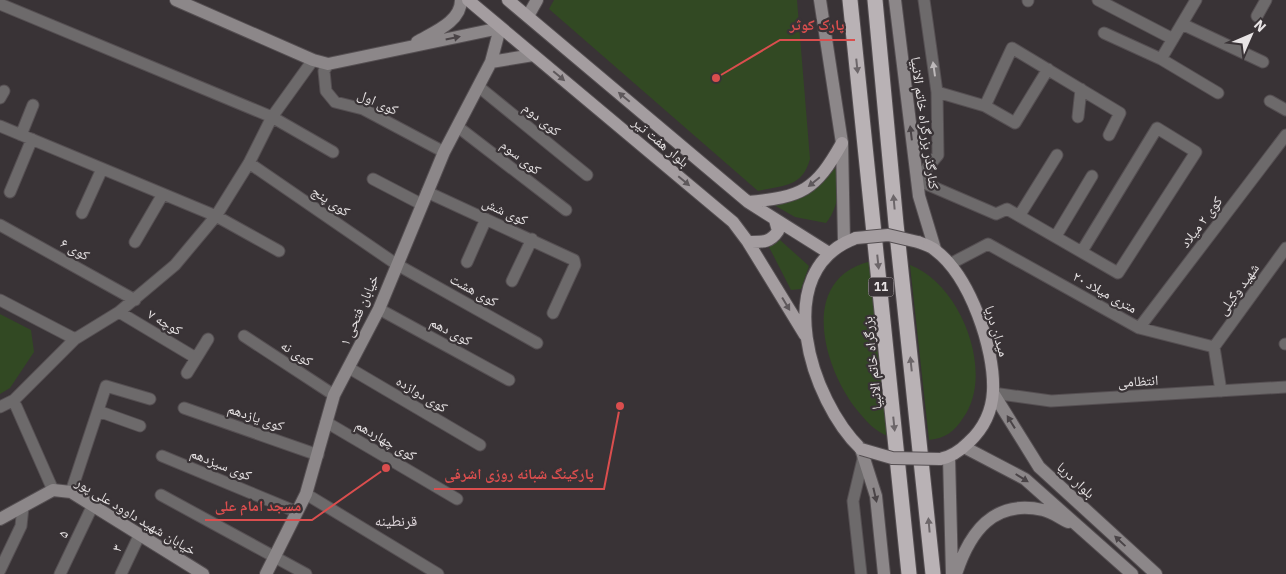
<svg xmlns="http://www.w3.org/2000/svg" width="1286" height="574" font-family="'IBM Plex Sans','Noto Naskh Arabic',sans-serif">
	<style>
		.green { fill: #324923 }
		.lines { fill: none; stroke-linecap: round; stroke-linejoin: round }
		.street-casing { stroke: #554f52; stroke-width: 13 }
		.secondary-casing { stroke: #554f52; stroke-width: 14 }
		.primary-casing { stroke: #554f52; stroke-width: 14 }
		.highway-casing { stroke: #554f52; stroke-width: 17 }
		.street { stroke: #6d6a6b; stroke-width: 11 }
		.secondary { stroke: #8c8789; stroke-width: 12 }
		.primary { stroke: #a49da0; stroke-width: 12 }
		.highway { stroke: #b9b2b5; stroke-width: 15 }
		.primary-bridge-casing { stroke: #554f52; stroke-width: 14; stroke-linecap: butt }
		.primary-bridge { stroke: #a49da0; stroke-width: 12 }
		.oneway { fill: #4a4447 }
		.oneway2 { fill: #6c6669 }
		.oneway3 { fill: #bdb9ba }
		.oneway4 { fill: #5e585b }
		.labels { text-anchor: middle; stroke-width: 4.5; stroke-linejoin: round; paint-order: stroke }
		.shield { fill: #393336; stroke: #b4afb0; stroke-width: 1 }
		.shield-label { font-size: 12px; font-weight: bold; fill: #e8e4e5 }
		.street-label { font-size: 14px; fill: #e8e4e5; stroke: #393336 }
		.neighbourhood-label { font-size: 15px; fill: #ded6da; stroke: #393336 }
		.leader { fill: none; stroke: #da4e4e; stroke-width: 2 }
		.callout-dot { fill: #da4e4e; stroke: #393336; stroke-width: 2 }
		.callout-label { font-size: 15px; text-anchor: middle; font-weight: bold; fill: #da4e4e; stroke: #393336; stroke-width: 4.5; stroke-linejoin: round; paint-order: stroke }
	</style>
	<rect width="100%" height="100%" fill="#393336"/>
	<path class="green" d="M554,0H797L810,159C802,188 783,185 758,191L549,9Z
		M835,168C843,183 837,211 826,223L795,217L774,205L775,203C802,200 818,189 835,168Z
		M780,240L809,266L801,289L791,290L769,247Z
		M868,262H871L889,436C876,433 865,420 857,410C824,369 798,281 868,262Z
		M910,265C960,283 996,373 963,418C954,432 946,438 929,440Z
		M0,314L31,330L34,352L10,388L0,394Z"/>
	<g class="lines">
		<defs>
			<path id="street" d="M924,0L937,92L938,155L917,180L996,214L1007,209L1118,273L1196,152L1157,128L1082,251
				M1098,0L1173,39
				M1028,1V0
				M0,4L272,117L333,152
				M1257,16L1266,0
				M1182,24L1263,62
				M1104,33L1161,59L1218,93
				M1161,59L1196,0
				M328,64L324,71L326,91L335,102L363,109L444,152
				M479,87L587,175
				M937,92L985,106L1015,123L1048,69
				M0,98L4,91
				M1270,101L1286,110
				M985,106L1012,48L1120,113L1109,135
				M1078,117L1081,89
				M0,126L216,216L279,251
				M458,127L566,210
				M21,135L33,105
				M249,163L396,264L537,343
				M373,179L421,204
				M10,192L32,139
				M427,192L574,260L575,265L553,313
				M82,213L102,169
				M1019,216L1057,155
				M0,225L135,300
				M1056,236L1092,176
				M135,242L163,194
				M467,262L486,219
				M950,264L988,244L1139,328L1214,347L1221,391
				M512,281L532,239
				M0,300L75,339
				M379,309L509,380
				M119,312L196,358
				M1139,328L1286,135
				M244,336L334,395
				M1285,344H1286
				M1214,347L1286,248
				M349,368L480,445
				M187,373L208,339
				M993,393L1051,401L1286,387
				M16,406L53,490
				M0,407L14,400L75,339L119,312L175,265L216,216L249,163L272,117L313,60
				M184,408L318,455
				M98,411L140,426
				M326,422L457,499
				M162,456L297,512
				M71,492L106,386L150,399
				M306,494L438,574
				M161,495L306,574
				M0,570L21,526L23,507
				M60,574L92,507
				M121,574L139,536
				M861,574L853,501L863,459"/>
			<path id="secondary" d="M176,0L313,60L328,64L500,28L491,62L444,152L379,309L334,395L306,494L266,574
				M820,0L842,143L844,242
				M895,0L919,196L935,249
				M528,16L537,0
				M417,42C434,32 461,22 461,0
				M491,62L533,55
				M993,393L1039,467L1156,574
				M964,447L1025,479L1132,574
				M861,449L876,496L884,574
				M949,457L952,574
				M0,519L53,490L71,492L203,574
				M956,574C970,531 994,499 1043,510C1052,512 1060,518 1068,522"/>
			<path id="primary" d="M468,0L733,222L748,242L805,335
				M508,0L748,202L829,253
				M748,202C802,197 815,191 842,143
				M856,238C768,270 811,401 861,449
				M748,242C762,242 770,243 778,231L775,220
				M918,242C924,244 931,246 935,250C970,276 995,349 993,391C992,411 983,429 969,442C961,450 951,457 940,459"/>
			<path id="highway" d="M850,0L909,574
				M875,0L896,224L933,574"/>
		</defs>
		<use href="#street" class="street-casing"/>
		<use href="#secondary" class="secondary-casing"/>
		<use href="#primary" class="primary-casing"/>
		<use href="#highway" class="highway-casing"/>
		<use href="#street" class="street"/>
		<use href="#secondary" class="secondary"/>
		<use href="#primary" class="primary"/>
		<use href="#highway" class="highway"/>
		<defs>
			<path id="primary-bridge" d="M856,238L888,235L918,242
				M861,449L892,458L940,459"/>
		</defs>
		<use href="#primary-bridge" class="primary-bridge-casing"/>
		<use href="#primary-bridge" class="primary-bridge"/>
	</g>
	<defs><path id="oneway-solid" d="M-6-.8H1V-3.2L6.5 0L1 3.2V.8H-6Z" transform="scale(1.25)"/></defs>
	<g class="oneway">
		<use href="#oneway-solid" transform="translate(453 38) rotate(-12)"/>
		<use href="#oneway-solid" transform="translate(911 133) rotate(-97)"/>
		<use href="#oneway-solid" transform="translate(1011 422) rotate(-122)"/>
		<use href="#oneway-solid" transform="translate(1022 478) rotate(32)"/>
		<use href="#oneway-solid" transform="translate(875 495) rotate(77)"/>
		<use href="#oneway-solid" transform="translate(1120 541) rotate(-137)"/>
	</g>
	<g class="oneway2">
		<use href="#oneway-solid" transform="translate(857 66) rotate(84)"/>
		<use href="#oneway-solid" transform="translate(894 202) rotate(-95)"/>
		<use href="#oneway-solid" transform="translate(878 262) rotate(84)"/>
		<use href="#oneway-solid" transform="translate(911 364) rotate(-96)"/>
		<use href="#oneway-solid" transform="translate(894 424) rotate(84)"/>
		<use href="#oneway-solid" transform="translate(929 525) rotate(-95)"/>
	</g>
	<use class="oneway3" href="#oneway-solid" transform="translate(934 69) rotate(-98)"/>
	<g class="oneway4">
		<use href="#oneway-solid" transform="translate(559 76) rotate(40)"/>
		<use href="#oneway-solid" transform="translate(624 97) rotate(-140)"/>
		<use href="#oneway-solid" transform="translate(684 181) rotate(40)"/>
		<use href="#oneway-solid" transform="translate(814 182) rotate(141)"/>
		<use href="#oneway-solid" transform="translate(786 304) rotate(59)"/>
	</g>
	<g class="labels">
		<rect class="shield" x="868.5" y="277.5" width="25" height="19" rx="4"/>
		<g class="shield-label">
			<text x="881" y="291">11</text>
		</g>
		<g class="street-label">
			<text transform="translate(378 102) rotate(24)" y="5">کوی اول</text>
			<text transform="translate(542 119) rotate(39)" y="5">کوی دوم</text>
			<text transform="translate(925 123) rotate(82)" y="5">کنارگذر بزرگراه خاتم الانبیا</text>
			<text transform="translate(661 142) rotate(40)" y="5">بلوار هفت تیر</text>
			<text transform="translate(521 157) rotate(38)" y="5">کوی سوم</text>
			<text transform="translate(331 201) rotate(34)" y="5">کوی پنج</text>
			<text transform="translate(505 211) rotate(24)" y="5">کوی شش</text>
			<text transform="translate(1201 222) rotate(-53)" y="5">کوی ۲ میلاد</text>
			<text transform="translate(75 249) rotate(29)" y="5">کوی ۶</text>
			<text transform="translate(1238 289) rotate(-54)" y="5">شهید وکیلی</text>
			<text transform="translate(474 290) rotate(29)" y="5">کوی هشت</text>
			<text transform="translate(1105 292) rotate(29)" y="5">۲۰ متری میلاد</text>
			<text transform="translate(359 310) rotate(-66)" y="5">خیابان فتحی ۱</text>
			<text transform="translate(165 322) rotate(31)" y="5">کوچه ۷</text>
			<text transform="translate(451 331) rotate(28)" y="5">کوی دهم</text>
			<text transform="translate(997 331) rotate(73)" y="5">میدان دریا</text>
			<text transform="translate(297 353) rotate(33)" y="5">کوی نه</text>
			<text transform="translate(872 363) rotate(-96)" y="5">بزرگراه خاتم الانبیا</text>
			<text transform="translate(1138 381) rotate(-3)" y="5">انتظامی</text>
			<text transform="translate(422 394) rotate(31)" y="5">کوی دوازده</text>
			<text transform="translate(256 417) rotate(19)" y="5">کوی یازدهم</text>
			<text transform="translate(386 440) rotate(30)" y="5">کوی چهاردهم</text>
			<text transform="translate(221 464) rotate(22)" y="5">کوی سیزدهم</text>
			<text transform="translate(1076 480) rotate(43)" y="5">بلوار دریا</text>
			<text transform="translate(136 516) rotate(31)" y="5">خیابان شهید داوود علی پور</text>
			<text transform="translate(63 534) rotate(-64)" y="5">۵</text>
			<text transform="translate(117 548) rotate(-64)" y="5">۳</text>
		</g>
		<g class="neighbourhood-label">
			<text x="396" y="526">قرنطینه</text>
		</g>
	</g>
	<path class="leader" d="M716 78L780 40H855M620 406L604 489H434M386 468L312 520H205"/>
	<g class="callout-dot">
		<circle cx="716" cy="78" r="5"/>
		<circle cx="620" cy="406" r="5"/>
		<circle cx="386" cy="468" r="5"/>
	</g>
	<g class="callout-label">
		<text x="817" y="30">پارک کوثر</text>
		<text x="519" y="479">پارکینگ شبانه روزی اشرفی</text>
		<text x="258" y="511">مسجد امام علی</text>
	</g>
	<g transform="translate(1251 35) rotate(45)" stroke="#393336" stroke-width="4" paint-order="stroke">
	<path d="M0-4L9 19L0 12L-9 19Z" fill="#e8e4e5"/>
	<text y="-8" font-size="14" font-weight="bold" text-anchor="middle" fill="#e8e4e5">N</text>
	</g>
</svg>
